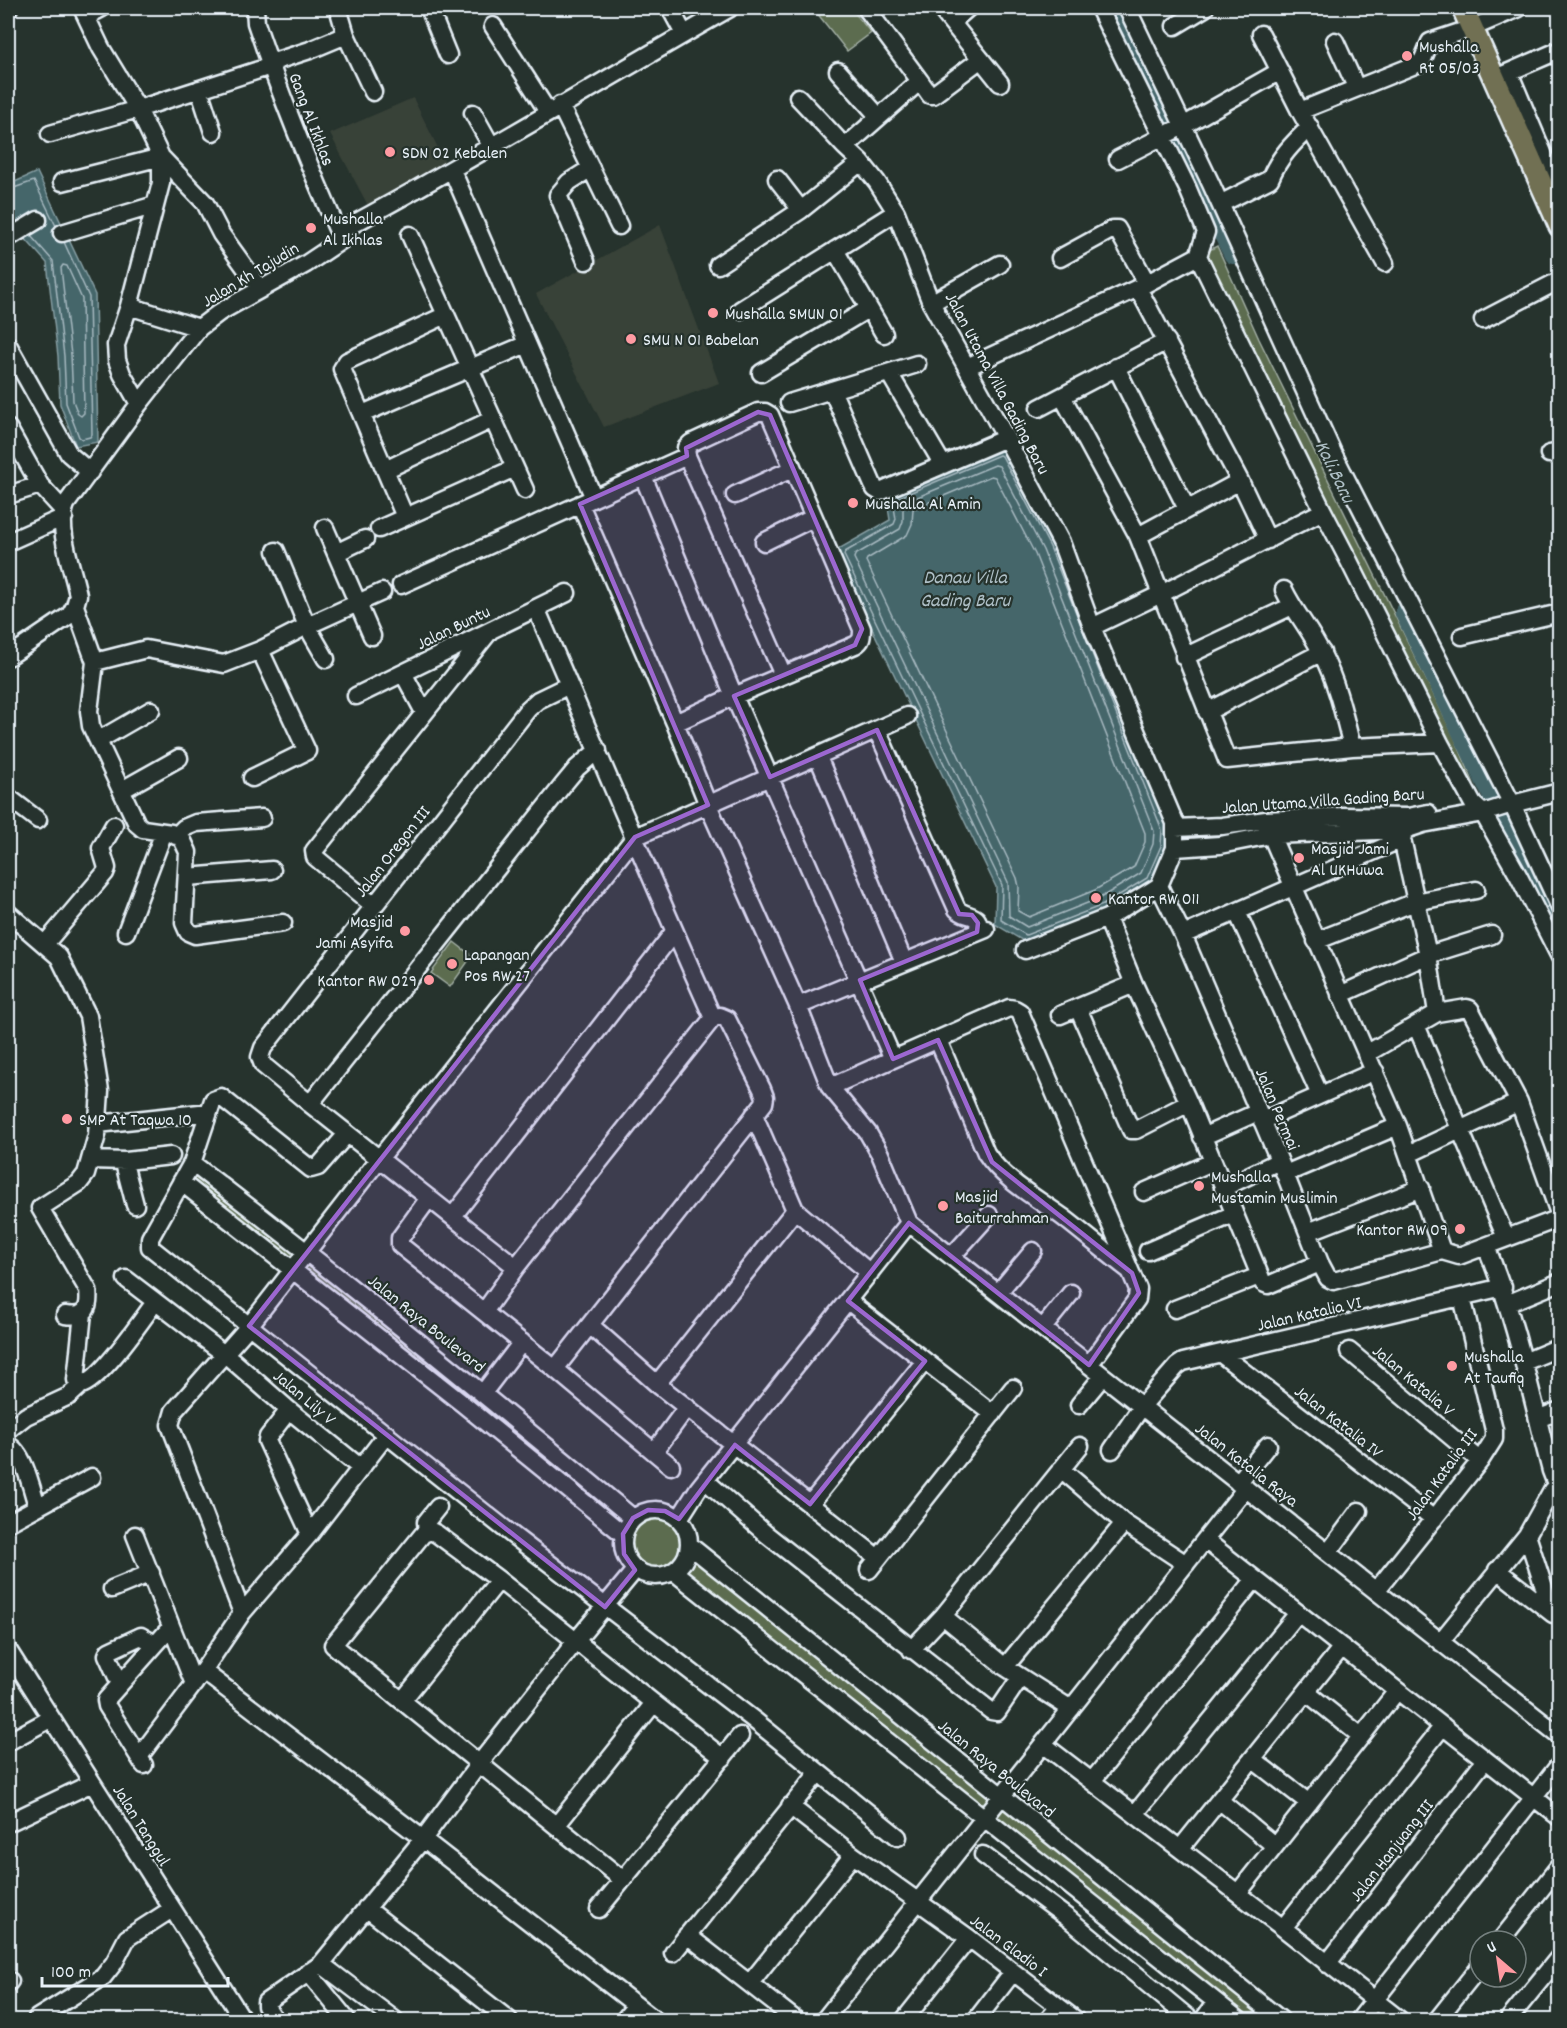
<svg xmlns="http://www.w3.org/2000/svg" width="1567" height="2028" font-family="Dekko,sans-serif">
	<style>
		.built { fill: #394238 }
		.green { fill: #5b6c4f; stroke: #a2aea4; stroke-width: 1.5 }
		.water { fill: #45666b; stroke: #869ea3; stroke-width: 1.5 }
		.lines { fill: none; stroke-linecap: round; stroke-linejoin: round }
		.shore { stroke: #a7b9c0; stroke-width: 1.5 }
		.river { stroke: #45666b; stroke-width: 22 }
		.minor-casing { stroke: #e8f1f8; stroke-width: 21 }
		.major-casing { stroke: #e8f1f8; stroke-width: 26 }
		.minor { stroke: #26332d; stroke-width: 16 }
		.major { stroke: #716f52; stroke-width: 21 }
		.marked { fill: #9c67d0; fill-opacity: 0.2; stroke: #9c67d0; stroke-width: 4.5; stroke-linejoin: round }
		.poi-dot { fill: #ff9aa2; stroke: #26332d; stroke-width: 2 }
		.labels { text-anchor: middle; stroke-width: 4.5; stroke-linejoin: round; paint-order: stroke }
		.poi-label { font-size: 18px; fill: #e8f1f8; stroke: #26332d; text-anchor: start }
		.street-label { font-size: 18px; fill: #e8f1f8; stroke: #26332d }
		.water-label { font-size: 20px; font-style: italic; fill: #afc0c7; stroke: #26332d }
	</style>
	<rect width="100%" height="100%" fill="#26332d"/>
	<filter id="ink" filterUnits="userSpaceOnUse"><feTurbulence type="fractalNoise" baseFrequency=".0167" numOctaves="2"/><feDisplacementMap in="SourceGraphic" scale="12" xChannelSelector="R" yChannelSelector="G"/><feConvolveMatrix kernelMatrix="1 2 1 2 8 2 1 2 1" color-interpolation-filters="sRGB"/></filter>
	<g filter="url(#ink)">
		<path class="built" d="M413,98L449,170L372,213L330,134Z
			M660,225L719,383L604,427L536,294Z"/>
		<path class="green" d="M813,8H851L871,33L847,51Z
			M1217,246L1259,339L1455,738L1482,803L1473,804L1198,256Z
			M454,942L472,956L450,987L431,973Z
			M192,1163L633,1518C662,1503 684,1511 689,1545L1281,2020H1239L673,1571L661,1576L647,1575L635,1570L624,1554L623,1534L181,1182Z"/>
		<path class="water" d="M37,172L95,295L98,442L76,446L60,404L58,356L47,263L13,225L8,227V185Z
			M1004,446L1055,544L1168,828L1167,847L1152,882L1106,910L1025,942L995,924L996,887L835,551L890,520L886,495Z"/>
		<g class="lines">
			<path class="shore" d="M8,190L34,181L56,226
				M31,236L53,261L64,356L66,403L79,437L82,439L90,437L92,434L89,297L64,242
				M63,265L67,266L82,299L84,413L81,416L78,414L73,401L71,355L61,268Z
				M999,455L1002,456L1050,547L1162,830L1161,846L1147,878L1103,905L1026,935L1001,920L1002,885L844,555L845,552L894,524L896,519L893,501L895,499Z
				M995,465L999,466L1043,550L1154,831L1153,844L1141,873L1100,898L1027,927L1009,916L1008,882L854,558L855,555L900,529L903,521V503Z
				M991,476L995,477L1035,554L1145,833V842L1134,867L1095,890L1029,917L1018,911L1019,887L1017,878L866,561L867,559L907,535L912,524L913,509Z"/>
			<path class="river" d="M1113,8L1234,253
				M1406,613L1560,934"/>
			<defs>
				<path id="minor" d="M8,8H9
					M82,8L101,48L138,109L161,157V183L129,306L116,345L117,360L122,374L139,404
					M255,8L256,23C281,97 310,169 342,240
					M338,8L346,35
					M429,8L448,55
					M670,8L684,34
					M866,8L920,81L845,147L861,162L877,182L896,212L931,303L1006,438L1061,542L1092,627L1175,823V848L1159,886L1107,918L1025,950
					M940,8L1000,83
					M1127,8L1211,184L1334,455L1512,804L1560,908
					M87,16L102,8
					M952,22L968,8
					M493,26L548,112
					M1175,26L1205,8
					M1261,34L1300,111
					M1335,41L1356,87
					M270,63L310,50L346,35L373,92
					M838,71L879,117
					M1509,72L1560,193
					M1500,76L1560,50
					M920,81L930,95H933L981,59
					M199,89L213,132
					M798,97L845,147
					M560,105L619,226
					M473,113L492,147
					M50,134L138,109L271,66
					M1118,159L1183,126L1280,71
					M452,170L594,498
					M777,179L801,210
					M62,182L161,157L205,203L221,234L260,288
					M1220,204L1270,179C1279,157 1293,143 1310,127
					M62,233L155,205
					M410,235L525,490
					M8,238L38,220
					M835,250L884,334
					M1198,256L1323,511L1349,561L1440,743L1473,804L1483,813L1518,875L1560,957
					M1060,258L1113,229H1117L1147,283
					M586,261L558,195L569,182L591,168
					M1385,263L1300,111L1420,63L1423,59L1430,42L1472,28L1519,8
					M718,265L801,210L861,162
					M1138,288L1240,481L1268,540
					M931,303L1000,264
					M129,306L199,328
					M740,310L896,212
					M1483,320L1560,280
					M8,345L69,454L90,472
					M967,367L1138,288L1198,256L1206,232L1188,189L1099,8
					M1116,367L1187,509
					M761,373L868,309
					M889,373L943,465
					M832,390L873,485L875,489L880,492L1006,438
					M1062,396L1138,536L1227,760L1352,747L1440,743
					M789,403L917,364
					M1039,408L1167,341
					M362,414L527,344
					M8,428L40,485L64,511
					M1549,454L1560,452
					M385,470L493,419
					M643,476L734,696L893,1059
					M8,495L40,485
					M735,495L792,469
					M580,504L675,723L708,805L798,1006L830,1087L868,1133L880,1154L909,1223L1560,1736
					M405,517L342,369L347,361L446,315
					M325,528L372,636
					M379,529L515,468
					M1138,536L1240,481
					M8,542L64,517
					M764,542L813,518
					M276,551L307,626L382,592
					M336,553L365,539
					M401,585L687,456
					M1284,590C1295,613 1312,632 1322,654C1337,683 1344,715 1352,747
					M75,606L95,662L89,711L91,726L137,824L143,829L171,833L182,839L188,852L184,923L188,932L195,935L283,923
					M536,608C595,745 652,882 713,1018
					M1092,627L1161,594L1323,511
					M1462,636L1560,613
					M8,657L70,615L75,606L78,595C73,569 56,529 66,504L139,404L199,328L220,312L306,264L342,240L344,229C475,159 601,81 730,8
					M1184,657L1292,606
					M95,662L146,649L224,664L260,650L307,626L326,659
					M403,673L424,712
					M356,696L567,593
					M1207,712L1322,652
					M675,723L734,696L855,645C862,641 862,637 862,629L770,415L765,412H758L691,443L686,448L687,456L783,675
					M877,730L957,909C967,919 983,912 977,932
					M99,740L151,710
					M818,757L904,962
					M252,778L307,751L260,650
					M122,790L179,758
					M8,797L38,820
					M1175,828L1222,826L1266,820L1343,816L1408,817L1428,813
					M1271,835L1398,1126L1442,1251
					M176,836L184,828L196,823L262,818
					M1402,839L1428,955L1437,1013
					M1175,848L1220,845L1271,835L1405,830L1423,824L1483,813L1512,804L1560,792
					M187,877L272,870
					M1159,886L1183,935L1285,1174L1320,1263L1328,1278L1334,1281L1442,1251L1459,1256L1560,1218
					M374,906L315,857L314,851L490,631
					M1237,912L1320,1095
					M8,913L59,957L88,1016L100,1091L97,1135L86,1174L79,1183L40,1208L88,1290C90,1309 86,1318 65,1315
					M1107,918L1134,984L1189,1103L1263,1283L1268,1285L1320,1263
					M126,932L164,832
					M1183,935L1402,839L1406,825
					M1316,941L1415,902L1476,890
					M45,944L105,873L107,868L101,848L114,825
					M1340,995L1428,955L1492,935
					M798,1006L986,929
					M1078,1008L1131,1130H1136L1189,1103
					M1060,1015L1134,984
					M1416,1025L1506,1238
					M938,1040L986,1153C1004,1181 1037,1198 1064,1218C1086,1235 1107,1253 1129,1270
					M1366,1054L1437,1013L1467,1008L1470,1009L1519,1102L1560,1216
					M830,1087L1009,1008L1015,1009L1020,1012L1138,1289L1137,1299L1089,1365
					M310,1104L563,785L577,768L598,750
					M754,1115L795,1210L870,1273
					M1262,1121L1375,1071
					M98,1124L209,1112
					M347,1134L318,1167L311,1169L221,1097L213,1100L192,1163L150,1238V1247L515,1537L754,1720L898,1837
					M1202,1137L1258,1112
					M1409,1154L1519,1102
					M90,1160L126,1161L171,1156
					M126,1161L125,1167L135,1205
					M192,1163C342,1278 488,1397 633,1518
					M1285,1174L1398,1126
					M181,1182L463,1404L623,1534
					M1223,1188L1279,1161
					M1144,1192L1212,1162
					M429,1198L400,1238V1245L555,1369L671,1466
					M453,1216L674,932
					M1308,1232L1421,1188
					M1486,1246C1516,1319 1531,1395 1551,1471L1556,1484L1560,1482
					M1148,1251L1234,1214
					M952,1256L989,1215
					M516,1267L310,1104L263,1065L260,1057L263,1048L528,709L538,700L569,685
					M126,1279L232,1360L289,1410L361,1468
					M998,1293L1033,1251
					M848,1301L993,1414
					M1507,1304L1560,1282
					M1175,1309L1259,1276
					M484,1312L516,1267L713,1018L720,1016L727,1019L762,1089L765,1097L764,1103L555,1369
					M83,1313L76,1380L81,1385C100,1381 142,1320 155,1302
					M590,1325L657,1384L878,1558
					M1043,1328L1071,1293
					M1349,1351L1480,1461
					M1221,1354L1434,1519
					M1524,1362L1560,1347
					M657,1384L795,1210
					M483,1393L522,1342
					M1079,1405L1103,1376
					M289,1410L268,1437L267,1441L310,1534
					M1538,1419L1560,1410
					M8,1430L26,1416L69,1396L81,1385
					M8,1445C24,1452 32,1490 37,1506
					M1112,1450L1142,1406L1177,1366L1183,1362L1503,1287
					M654,1452L687,1407
					M1061,1469L1124,1523L1186,1564
					M706,1481L766,1534L991,1711L997,1712L1020,1678
					M1238,1483L1268,1445
					M810,1504L925,1361
					M623 1543a33 33 0 1 1 66 0a33 33 0 1 1-66 0Z
					M679,1519L698,1489L909,1223
					M8,1523L92,1477
					M427,1531L426,1522L438,1507
					M135,1535L194,1684
					M1527,1535L1552,1612
					M1205,1540L1560,1818
					M689,1545L1281,2020
					M1328,1553L1359,1511
					M869,1570L1013,1388
					M1497,1570L1553,1614
					M673,1571L1239,2020
					M112,1589L151,1573
					M1376,1591L1480,1461L1494,1439V1430L1462,1297
					M242,1613L170,1425L174,1411L249,1326L379,1159L635,837L907,716
					M943,1616L1005,1667L1071,1709
					M1440,1642L1527,1535L1552,1490
					M8,1650L243,2020
					M911,1650L943,1616L1080,1446
					M1005,1667L1124,1523
					M203,1671L423,1839L655,2020
					M120,1684L107,1655L109,1651L141,1636L155,1644
					M1306,1692L1361,1736
					M402,1701L499,1580
					M8,1742L50,1719
					M1043,1744L1283,1928L1400,2020
					M139,1757L194,1684L242,1613L310,1534L387,1434
					M1252,1759L1309,1803
					M144,1765L107,1706L106,1700L171,1627
					M1092,1781L1255,1579
					M1219,1800L1275,1846
					M790,1806L853,1855L969,1938L1076,2020
					M1135,1814L1298,1613
					M8,1823L92,1783
					M556,1826L654,1703
					M1180,1849L1342,1647
					M983,1855L1069,1919L1191,2020
					M623,1880L333,1645L423,1534L431,1531L437,1534L499,1580L723,1758
					M1238,1893L1397,1691
					M366,1908L509,2020
					M599,1909L740,1736
					M1283,1928L1443,1726
					M687,1935L796,2020
					M1500,1941L1560,1865
					M673,1953L818,1773
					M321,1964L395,2020
					M1327,1964L1485,1760
					M308,1972L347,2020
					M8,1983L10,1981
					M750,1983L853,1855
					M38,2020L37,2018L103,1977L114,1963L127,1938L172,1909
					M275,2020L266,2006V2002L321,1964L423,1839L479,1764L576,1641L635,1570
					M624,2020L636,2005
					M824,2020L1246,1488
					M904,2020L969,1938
					M976,2020L1013,1972
					M1048,2020L1059,2007
					M1203,2020L1216,2002
					M1359,2020L1560,1764
					M1437,2020L1480,1966
					M1508,2020L1560,1956"/>
				<path id="major" d="M1463,8L1560,226"/>
			</defs>
			<use href="#minor" class="minor-casing"/>
			<use href="#major" class="major-casing"/>
			<use href="#minor" class="minor"/>
			<use href="#major" class="major"/>
		</g>
	</g>
	<path class="marked" d="M758,412L770,415L862,629L855,645L734,696L770,777L877,730L959,914L972,915L978,923L977,932L860,980L893,1059L938,1040L992,1162L1132,1273L1139,1293L1089,1365L909,1223L848,1301L925,1361L810,1504L735,1445L679,1519L665,1511L648,1510L633,1518L623,1534L624,1554L635,1570L605,1607L249,1326L635,837L708,805L580,504L687,456L686,448Z"/>
	<g class="poi-dot">
		<circle cx="1407" cy="56" r="6"/>
		<circle cx="390" cy="152" r="6"/>
		<circle cx="311" cy="228" r="6"/>
		<circle cx="713" cy="313" r="6"/>
		<circle cx="631" cy="339" r="6"/>
		<circle cx="853" cy="503" r="6"/>
		<circle cx="1299" cy="858" r="6"/>
		<circle cx="1096" cy="898" r="6"/>
		<circle cx="405" cy="931" r="6"/>
		<circle cx="452" cy="964" r="6"/>
		<circle cx="429" cy="980" r="6"/>
		<circle cx="67" cy="1119" r="6"/>
		<circle cx="1199" cy="1186" r="6"/>
		<circle cx="943" cy="1206" r="6"/>
		<circle cx="1460" cy="1229" r="6"/>
		<circle cx="1452" cy="1366" r="6"/>
	</g>
	<g class="labels">
		<g class="poi-label">
			<text x="1419" y="52">Mushalla<tspan x="1419" dy="21">Rt 05/03</tspan></text>
			<text x="402" y="158">SDN 02 Kebalen</text>
			<text x="323" y="224">Mushalla<tspan x="323" dy="21">Al Ikhlas</tspan></text>
			<text x="725" y="319">Mushalla SMUN 01</text>
			<text x="643" y="345">SMU N 01 Babelan</text>
			<text x="865" y="509">Mushalla Al Amin</text>
			<text x="1311" y="854">Masjid Jami<tspan x="1311" dy="21">Al UKHuwa</tspan></text>
			<text x="1108" y="904">Kantor RW 011</text>
			<text x="393" y="927" text-anchor="end">Masjid<tspan x="393" dy="21">Jami Asyifa</tspan></text>
			<text x="464" y="960">Lapangan<tspan x="464" dy="21">Pos RW 27</tspan></text>
			<text x="417" y="986" text-anchor="end">Kantor RW 029</text>
			<text x="79" y="1125">SMP At Taqwa 10</text>
			<text x="1211" y="1182">Mushalla<tspan x="1211" dy="21">Mustamin Muslimin</tspan></text>
			<text x="955" y="1202">Masjid<tspan x="955" dy="21">Baiturrahman</tspan></text>
			<text x="1448" y="1235" text-anchor="end">Kantor RW 09</text>
			<text x="1464" y="1362">Mushalla<tspan x="1464" dy="21">At Taufiq</tspan></text>
		</g>
		<g class="street-label">
			<text transform="translate(312 119) rotate(69)" y="6">Gang Al Ikhlas</text>
			<text transform="translate(250 274) rotate(-31)" y="6">Jalan Kh Tajudin</text>
			<text transform="translate(998 383) rotate(62)" y="6">Jalan Utama Villa Gading Baru</text>
			<text transform="translate(453 627) rotate(-26)" y="6">Jalan Buntu</text>
			<text transform="translate(1323 800) rotate(-4)" y="6">Jalan Utama Villa Gading Baru</text>
			<text transform="translate(392 851) rotate(-52)" y="6">Jalan Oregon III</text>
			<text transform="translate(1278 1109) rotate(67)" y="6">Jalan Permai</text>
			<text transform="translate(1309 1313) rotate(-13)" y="6">Jalan Katalia VI</text>
			<text transform="translate(427 1323) rotate(39)" y="6">Jalan Raya Boulevard</text>
			<text transform="translate(1414 1380) rotate(40)" y="6">Jalan Katalia V</text>
			<text transform="translate(305 1397) rotate(40)" y="6">Jalan Lily V</text>
			<text transform="translate(1339 1421) rotate(38)" y="6">Jalan Katalia IV</text>
			<text transform="translate(1247 1464) rotate(38)" y="6">Jalan Katalia Raya</text>
			<text transform="translate(1441 1474) rotate(-54)" y="6">Jalan Katalia III</text>
			<text transform="translate(997 1768) rotate(39)" y="6">Jalan Raya Boulevard</text>
			<text transform="translate(142 1825) rotate(58)" y="6">Jalan Tanggul</text>
			<text transform="translate(1391 1850) rotate(-52)" y="6">Jalan Hanjuang III</text>
			<text transform="translate(1009 1945) rotate(37)" y="6">Jalan Gladio I</text>
		</g>
		<g class="water-label">
			<text transform="translate(1336 471) rotate(64)" y="7">Kali Baru</text>
			<text x="965" y="583">Danau Villa<tspan x="965" dy="23">Gading Baru</tspan></text>
		</g>
	</g>
	<rect width="1567" height="2028" fill="none" stroke="#26332d" stroke-width="30"/>
	<rect x="15" y="15" width="1537" height="1998" fill="none" stroke="#e8f1f8" stroke-width="2" filter="url(#ink)"/>
	<g transform="translate(1498 1959) rotate(331)"><circle r="28" fill="#26332d" stroke="#747f7e" stroke-width="1.5"/>
	<path d="M0-4.5L10 22L0 15L-10 22Z" fill="#ff9aa2"/>
	<text y="-9" font-size="16" font-weight="bold" text-anchor="middle" fill="#e8f1f8">U</text>
	</g>
	<path d="M42 1977v9h186v-9" fill="none" stroke="#e8f1f8" stroke-width="3"/>
	<text x="51" y="1977" font-size="18" fill="#e8f1f8" stroke="#26332d" stroke-width="4.5" paint-order="stroke">100 m</text>
</svg>
